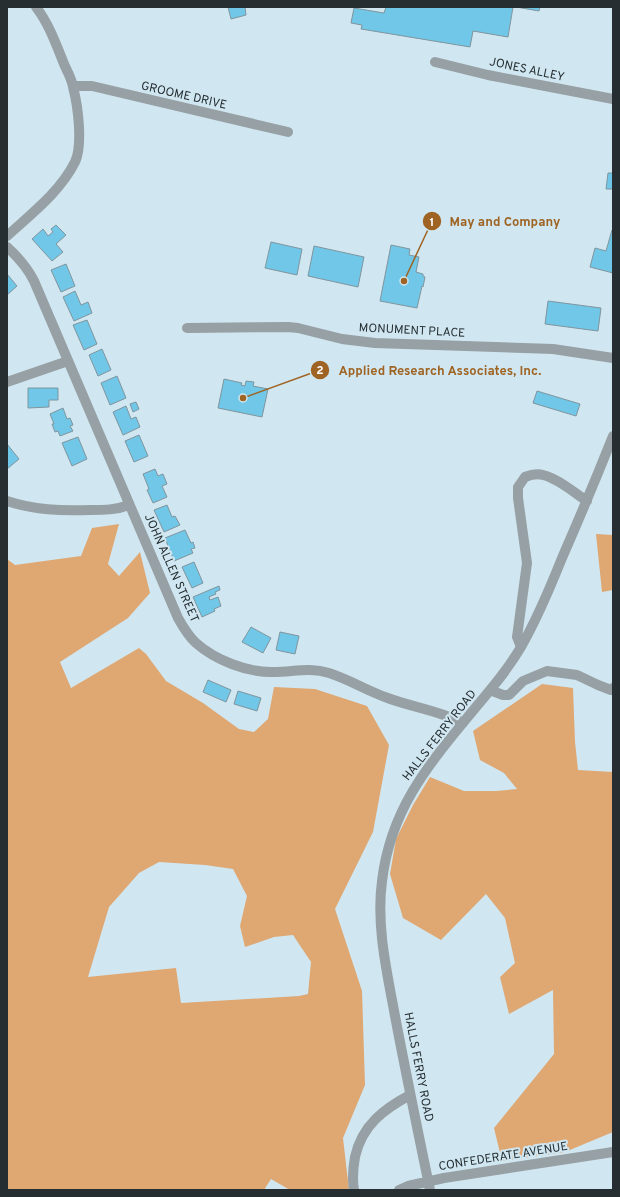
<svg xmlns="http://www.w3.org/2000/svg" width="620" height="1197" font-family="Overpass,sans-serif">
	<style>
		.forest { fill: #dfa772; fill-rule: evenodd }
		.building { fill: #70c7e7; stroke: #80959e }
		.lines { fill: none; stroke-linecap: round; stroke-linejoin: round }
		.minor { stroke: #97a0a4; stroke-width: 10 }
		.labels { text-anchor: middle; stroke-width: 4; stroke-linejoin: round; paint-order: stroke }
		.street-label { font-size: 12px; fill: #262e32; stroke: #d0e7f1 }
		.leader { fill: none; stroke: #9f6424; stroke-width: 1.5 }
		.callout-dot { fill: #9f6424; stroke: #d0e7f1; stroke-width: 1.5 }
		.mark-label { font-size: 12px; text-anchor: middle; font-weight: bold; fill: #fff }
		.callout-label { font-size: 13px; text-anchor: middle; font-weight: bold; fill: #9f6424; stroke: #d0e7f1; stroke-width: 4; stroke-linejoin: round; paint-order: stroke }
	</style>
	<rect width="100%" height="100%" fill="#d0e7f1"/>
	<path class="forest" d="M119,524L108,564L119,576L140,552L150,593L128,618L60,662L71,688L139,648L146,654L166,681L203,703L239,729L254,732L268,719L274,687L315,689L367,706L389,745L373,832L335,909L362,991L365,1085L343,1138L349,1190H290L271,1179L264,1190H7V559L15,565L81,556L92,528ZM159,862L205,865L233,869L247,896L240,926L245,947L274,937L293,935L311,962L308,994L299,996L181,1003L176,968L88,977L109,907L139,873Z
		M596,534L613,535V590L602,592Z
		M542,684L573,688L575,742L578,770L613,772V1132L565,1152L502,1161L494,1128L554,1054L553,990L509,1014L500,977L515,963L505,918L486,894L441,940L403,918L390,874L396,839L413,805L430,777L464,791H496L517,789L504,773L480,760L473,731Z"/>
	<path class="building" d="M228,7H245L246,15L231,19Z
		M386,7H513L508,37L473,31L470,47L361,29L362,25L351,23L354,8L384,13Z
		M516,7H540L539,11Z
		M608,173H613V189H606Z
		M56,225L66,235L56,244L63,252L52,261L32,239L43,229L48,236L53,232L51,229Z
		M612,230H613V273L590,267L595,248L606,251Z
		M271,242L302,249L297,275L265,268Z
		M391,245L410,249L409,255L419,257L416,272L423,274V276L425,277L423,287L422,286L417,308L380,301Z
		M314,246L364,257L358,287L308,276Z
		M66,264L75,286L61,292L51,270Z
		M7,274L17,286L7,295Z
		M75,291L81,305L88,302L92,313L74,321L63,297Z
		M548,301L601,308L598,331L545,324Z
		M87,320L97,344L84,350L73,325Z
		M102,349L111,370L98,376L89,355Z
		M117,376L126,398L110,405L101,383Z
		M224,379L242,383L241,385L245,386L246,381L254,382L253,386L268,389L262,417L218,408Z
		M28,388H58V400H49V407L28,408Z
		M537,391L580,404L576,416L533,403Z
		M136,402L139,409L133,412L130,404Z
		M126,406L131,419L136,417L140,427L123,435L113,412Z
		M63,408L67,419L70,418L73,425L70,426L73,431L60,436L58,431L55,432L52,424H54L50,414Z
		M139,435L148,456L134,462L125,441Z
		M78,437L87,459L72,466L62,443Z
		M7,444L19,459L7,469Z
		M155,469L158,476L163,474L167,484L162,486L167,497L153,503L147,490L149,489L143,474Z
		M167,505L172,517L175,516L180,525L164,532L154,510Z
		M185,530L191,543L193,542L195,548L191,549L193,553L174,561L165,538Z
		M194,562L203,583L192,588L182,567Z
		M219,586L220,590L215,592L216,594L209,597L210,600L218,597L221,606L214,609L215,611L202,617L193,597Z
		M251,627L271,638L263,653L242,642Z
		M280,632L299,636L295,654L276,650Z
		M208,680L231,690L226,702L203,692Z
		M238,691L261,698L257,711L234,704Z"/>
	<g class="lines">
		<path class="minor" d="M435,62L488,75L613,99
			M73,86H92L288,132
			M7,236C31,214 60,192 75,162C83,145 78,106 73,87C72,79 67,71 64,64C56,44 49,24 36,7
			M7,247C18,257 27,267 34,281L178,618C183,627 188,636 196,643C215,660 248,673 274,672C293,672 310,667 329,673C348,679 366,690 385,697C410,707 439,710 463,723
			M187,328L288,327L298,328L342,339L375,343L553,349L613,358
			M7,382L68,361
			M7,501C34,510 61,511 90,510C104,510 116,510 129,505
			M521,647L517,637L527,563L518,498V487L525,477C530,475 537,473 543,475C559,479 573,492 587,501
			M490,690L503,695H509L523,681L547,671L577,675L598,685L611,690L613,688
			M354,1190C352,1178 353,1168 355,1157C362,1125 384,1109 410,1095
			M399,1190L408,1186L444,1178L613,1152
			M430,1190C418,1132 406,1074 395,1016C387,972 376,926 382,881C391,806 431,762 476,707C492,688 508,669 521,647C537,619 550,588 562,558C580,517 597,476 613,436"/>
	</g>
	<g class="labels">
		<g class="street-label">
			<text transform="translate(527 69) rotate(12)" y="4">JONES ALLEY</text>
			<text transform="translate(184 95) rotate(13)" y="4">GROOME DRIVE</text>
			<text transform="translate(412 330) rotate(3)" y="4">MONUMENT PLACE</text>
			<text transform="translate(172 568) rotate(66)" y="4">JOHN ALLEN STREET</text>
			<text transform="translate(439 735) rotate(-52)" y="4">HALLS FERRY ROAD</text>
			<text transform="translate(419 1067) rotate(79)" y="4">HALLS FERRY ROAD</text>
			<text transform="translate(503 1156) rotate(-9)" y="4">CONFEDERATE AVENUE</text>
		</g>
	</g>
	<path class="leader" d="M404 281L432 221M243 398L320 370"/>
	<g class="callout-dot">
		<circle cx="404" cy="281" r="4"/>
		<circle cx="243" cy="398" r="4"/>
		<circle cx="432" cy="221" r="10"/>
		<circle cx="320" cy="370" r="10"/>
	</g>
	<g class="mark-label">
		<text x="432" y="226">1</text>
		<text x="320" y="374">2</text>
	</g>
	<g class="callout-label">
		<text x="505" y="226">May and Company</text>
		<text x="440" y="375">Applied Research Associates, Inc.</text>
	</g>
	<rect width="620" height="1197" fill="none" stroke="#262e32" stroke-width="16"/>
</svg>
